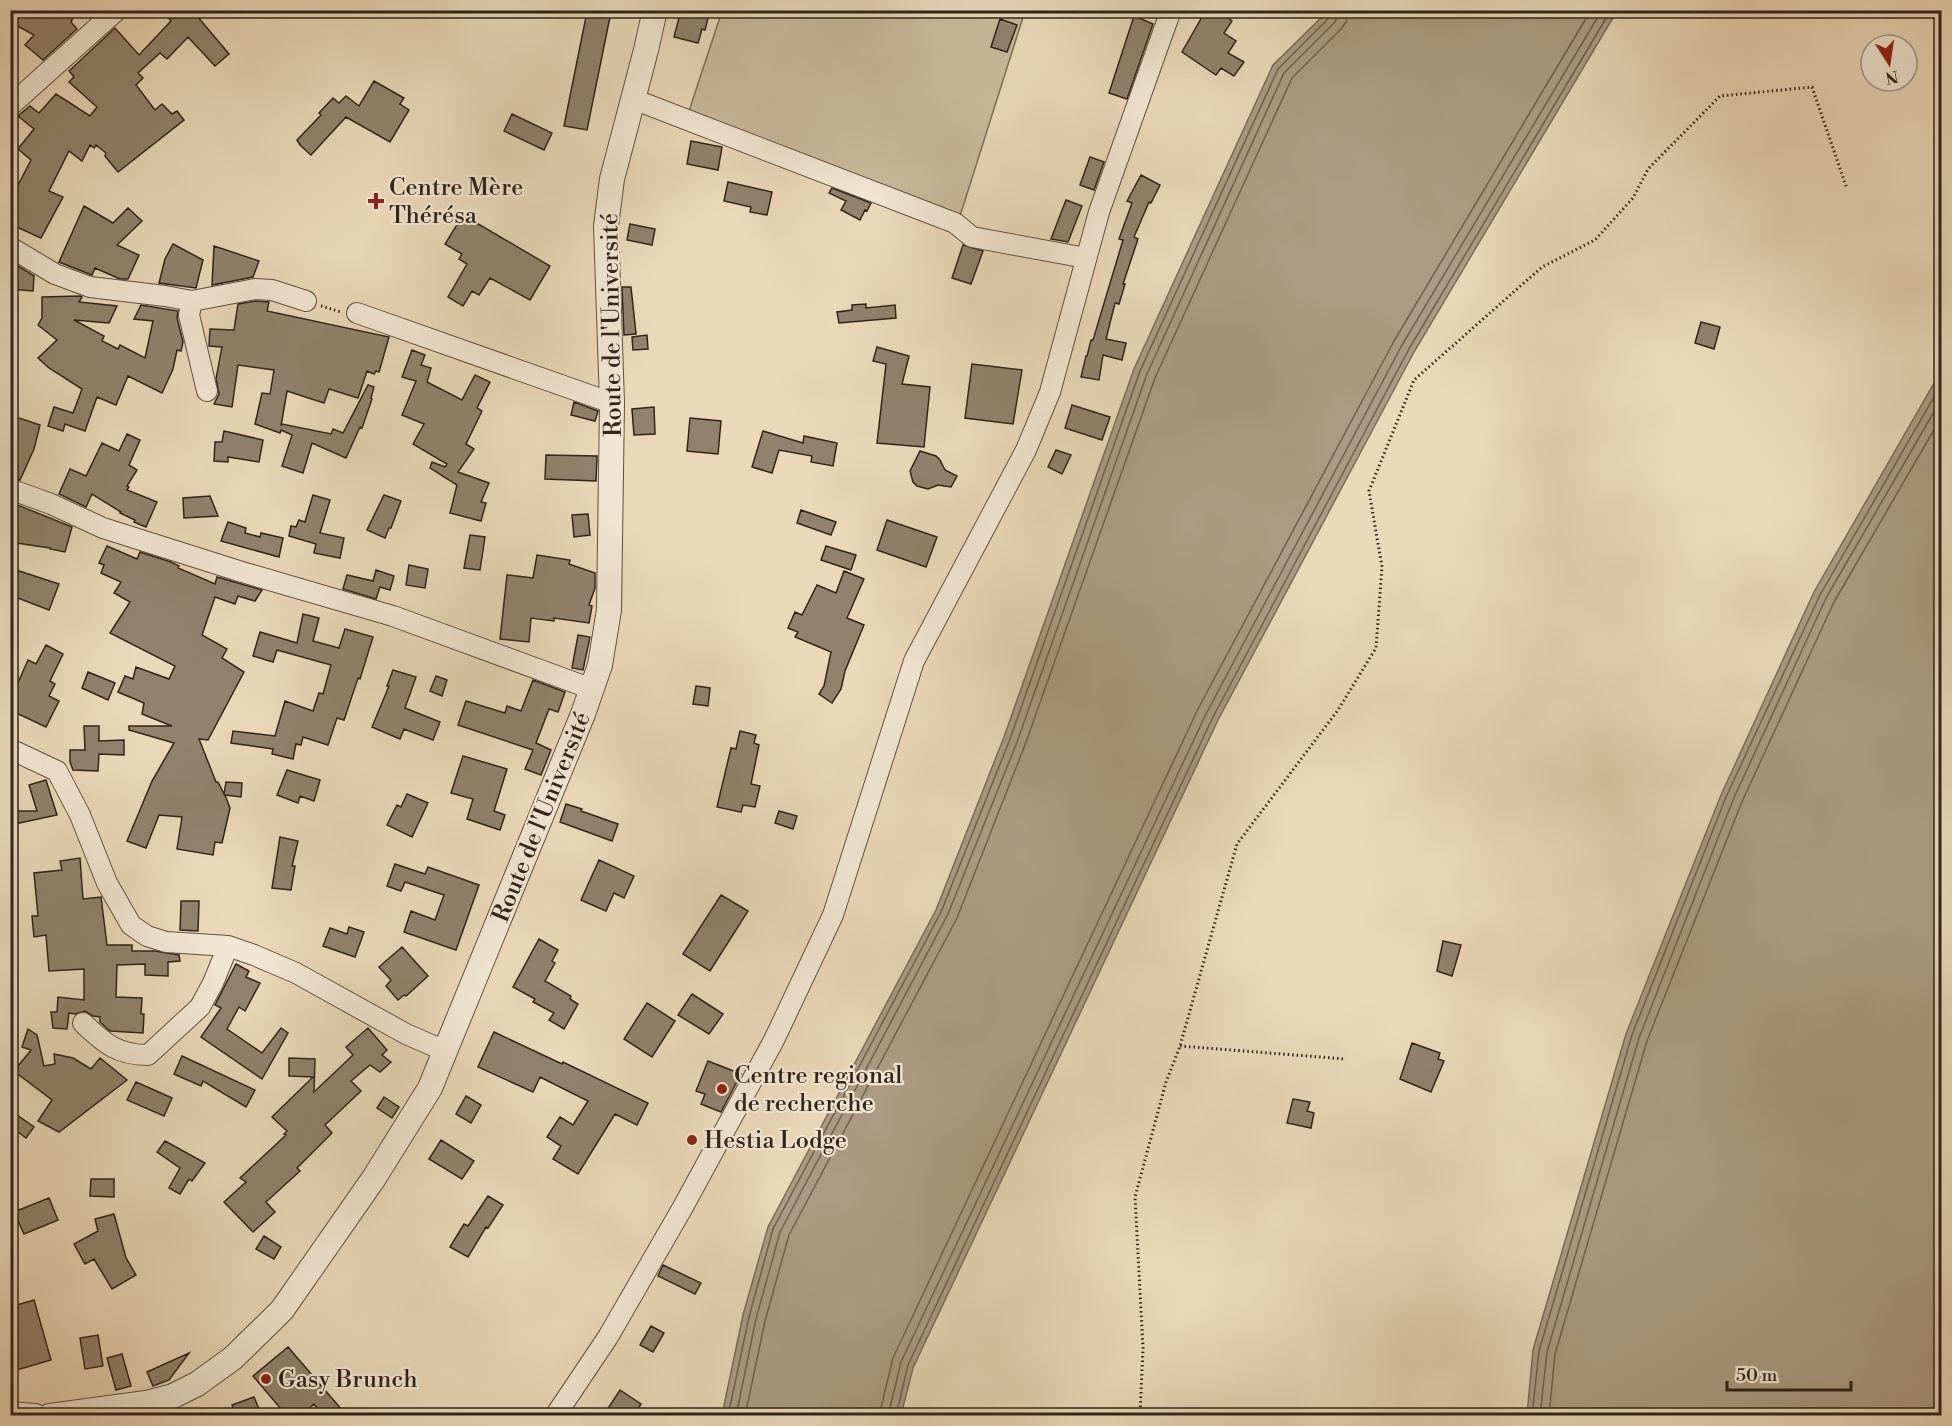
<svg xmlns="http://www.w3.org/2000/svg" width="1952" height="1426" font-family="'Libre Bodoni',serif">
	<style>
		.green { fill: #cab99d; stroke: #7d6e5b; stroke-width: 1.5 }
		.water { fill: #ab9b82; stroke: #7a6b58; stroke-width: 1.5 }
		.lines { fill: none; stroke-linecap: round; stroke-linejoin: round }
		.shore { stroke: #6e604e; stroke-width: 1.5 }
		.building { fill: #91826c; stroke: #302419; stroke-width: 1.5 }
		.minor-casing { stroke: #5e5141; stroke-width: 22 }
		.tertiary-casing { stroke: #5e5141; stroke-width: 26 }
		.path { stroke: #302419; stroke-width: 3; stroke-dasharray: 1.5 3; stroke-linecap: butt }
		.minor { stroke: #f1e6d1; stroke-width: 20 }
		.tertiary { stroke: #f1e6d1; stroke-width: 24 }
		.poi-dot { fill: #8f2418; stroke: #f1e6d1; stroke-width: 2 }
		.labels { text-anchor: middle; stroke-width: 4.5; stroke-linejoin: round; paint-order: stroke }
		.poi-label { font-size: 24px; fill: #302419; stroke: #f1e6d1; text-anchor: start }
		.street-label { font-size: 24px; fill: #302419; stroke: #f1e6d1 }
	</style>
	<rect width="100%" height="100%" fill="#ead8b8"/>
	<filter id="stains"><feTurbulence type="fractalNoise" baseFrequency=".00333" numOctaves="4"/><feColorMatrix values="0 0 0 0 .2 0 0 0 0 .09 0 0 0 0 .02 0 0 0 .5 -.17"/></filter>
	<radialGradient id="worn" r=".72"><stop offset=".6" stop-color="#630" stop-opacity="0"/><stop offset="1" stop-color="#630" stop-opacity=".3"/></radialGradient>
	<path class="green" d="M722,11H1025L960,216L688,114Z"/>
	<path class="water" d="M1328,11H1617L1414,352L1218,720L913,1368L901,1415H722L743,1315L768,1227L936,910L1004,737L1134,369L1273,65Z
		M1941,371V1415H1527L1533,1350L1626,1034L1721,795L1814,592Z"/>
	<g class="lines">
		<path class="shore" d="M728,1416L749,1317L773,1229L941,912L1010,739L1140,371L1278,69L1330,17L1332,10
			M736,1416L756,1319L780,1232L948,914L1017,742L1147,374L1284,73L1335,22L1339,10
			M745,1416L765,1321L789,1235L957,918L1025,745L1155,378L1292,78L1342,28L1347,20L1348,10
			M879,1416L893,1358L1198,709L1394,341L1591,10
			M888,1416L901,1362L1206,714L1402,345L1602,10
			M896,1416L908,1365L1213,717L1409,349L1611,10
			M1532,1416L1539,1351L1632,1035L1726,797L1820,595L1942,383
			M1540,1416L1547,1352L1639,1038L1733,800L1826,598L1942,398
			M1549,1416L1555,1354L1647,1041L1741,804L1834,602L1942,416"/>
	</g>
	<path class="building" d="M10,10H77L71,22L77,29L43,60L25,45L34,35L10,22Z
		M162,10H192L229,54L215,66L188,37L167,59L160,53L138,73L143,78L136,85L155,110L162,104L172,114L177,111L184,120L118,172L105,156L106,153L96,145L94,148L90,145L82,161L69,151L49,191L63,197L41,238L10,224V186L16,189L31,160L18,149L34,129L18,116L30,106L39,113L56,94L90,116L97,107L69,82L74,77L69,71L115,28L139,55L171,21Z
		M681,10H710L705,30L702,29L698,43L674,37Z
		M1206,10H1226L1223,15L1232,21L1224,33L1236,41L1228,53L1244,62L1234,76L1221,68L1216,75L1182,52Z
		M587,12L610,17L587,130L564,126Z
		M1134,16L1153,24L1127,99L1109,93Z
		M1000,19L1017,25L1007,52L991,47Z
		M374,81L404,98L400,104L409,110L390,142L346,117L311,155L300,145L297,140L321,115L319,113L333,98L339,103L346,96L359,106Z
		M512,114L552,133L544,150L504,131Z
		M691,141L722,147L718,170L687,164Z
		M1090,157L1104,162L1094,190L1080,185Z
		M1141,175L1160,185L1151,203L1149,202L1134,237L1138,239L1123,284H1125L1119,304L1115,303L1106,339L1126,343L1122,360L1103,355L1099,380L1081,377L1086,356H1087L1091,340H1093L1123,240L1119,239L1132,203L1127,201Z
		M728,182L772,192L767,215L750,212L751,207L724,201Z
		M832,188L871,203L867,211L865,210L860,220L841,210L846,201L829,193Z
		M1066,200L1082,206L1068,242L1051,239Z
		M84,206L113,223L128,208L142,221L117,245L139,255L128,279H120L95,268L92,275L59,262Z
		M463,215L550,266L530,300L490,278L479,295L472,291L463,306L448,297L467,264L459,259L462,254L445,244Z
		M630,224L655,229L652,245L627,240Z
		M173,244L203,260L196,288L159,283L165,259Z
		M963,245L983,251L971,284L952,278Z
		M214,246L259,261L253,277L212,285Z
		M12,266H18L34,276L33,291L10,289Z
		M622,287H631L636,334L624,335Z
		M80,296L82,297L79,302L117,306L109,323L74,320L104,336L102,341L118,349L120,345L145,358L153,321L134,319L141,305L178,311L177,318L183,342L181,351L177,350L173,369L162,393L128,376L116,405L97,397L85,431L65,424L63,431L48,426L54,407L73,413L82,389L49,368L38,358L57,340L38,325L42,318V297Z
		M256,301L269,302L267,311L389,337L379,372L376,371L374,374L367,371L358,398L329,389L324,403L287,391L281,426L282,424L331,434L333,429L343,433L368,385L374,387L371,398L372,399L362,428L360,427L346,458L312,443L303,473L282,466L292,435L281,430L280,433L255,424L262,393L270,394L274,370L238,365L232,407L214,404L219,394L216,379L222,347L209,346L210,329L234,330L238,304Z
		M866,304V308L895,305L896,318L839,323L837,312L852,310V305Z
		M1701,322L1720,327L1714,349L1695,343Z
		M647,335L648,349L633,350L632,337Z
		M877,347L909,356L902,384L930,387L924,447L877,443L886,364L873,361Z
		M412,350L425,355L421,365L431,368L427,382L462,400L475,375L490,382L477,408L482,411L466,444L474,449L458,472L489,483L481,502L486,503L481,521L450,513L457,485L430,468L432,462L445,467L447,464L413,444L424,424L402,415L416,381L402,377Z
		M972,364L1022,370L1013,424L965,418Z
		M574,402L598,411L595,421L571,415Z
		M1072,405L1110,417L1102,440L1065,428Z
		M654,407L655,434L634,435L632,409Z
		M10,415L40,425L34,449L20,480L10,477Z
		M690,418L721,421L718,454L687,451Z
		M224,431L263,440L259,462L228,457V462L214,461L215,442H222Z
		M763,431L803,443L804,436L837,443L833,466L811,462L812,456L779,450L772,473L752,467Z
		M127,434L140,440L129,465L137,470L127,486L129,487L127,490L157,502L146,527L134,522L135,520L120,513L121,512L92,494L86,507L59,494L70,469L86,476L102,443L119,451Z
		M1056,450L1071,455L1062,474L1048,467Z
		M920,451L936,456L940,460L945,470L957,476L951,487L938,485L928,489L917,486L913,482L910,471Z
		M546,455L597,456L596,481L545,479Z
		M313,495L330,500L320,533L344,538L340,558L314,553L316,544L289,536L291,526L296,527L299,520L305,522Z
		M384,495L401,501L391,528H389L385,538L367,530Z
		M210,496L218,516L184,518L183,498Z
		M10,502L72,527L65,552L50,549V548L10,542Z
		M801,510L836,522L831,535L797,523Z
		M588,514L590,535L574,537L572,515Z
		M887,520L937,537L926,567L877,550Z
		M228,522L246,528L245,533L260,537L261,533L283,538L279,557L221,541Z
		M470,535L485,537L480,570L464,568Z
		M107,546L137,559L140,552L171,562L179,566L178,568L215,584L217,577L262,590L255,601L238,596L235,604L215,597L202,635L227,649L222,658L244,672L208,740L199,739L216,782H218L224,794L226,782L242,783L241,797L225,795L230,808L222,843L215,842L213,855L177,849L182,817L159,815L146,848L127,841L152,781L174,743L129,730V726H172L142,714L144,703L118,692L125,676L133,679L136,667L169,679L175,666L110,633L130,602L114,593L121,582L101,573L104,565L99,563Z
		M826,546L856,555L851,570L821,560Z
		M537,555L570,560L569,564L595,573V588L589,605L592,606L589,623L554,618V621L531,618L529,642L500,639L507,575L533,578Z
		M409,565L428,569L425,588L406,585Z
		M10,568L59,584L49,610L10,595Z
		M376,570L394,576L390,590L380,587L376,599L343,589L347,575L373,581Z
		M844,571L864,579L847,618L864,625L845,671L841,689L832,703L819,694L824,686L831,652L795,637L798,632L788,628L795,612L802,615L817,585L836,593Z
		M303,614L319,618L313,641L339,648L345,629L373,637L360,679L358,678L344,720L337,718L328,745L303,737L301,745L296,744L293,759L272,754L273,749L231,743L233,731L275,736L285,701L313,711L319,693L323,694L331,665L277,650L273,662L253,656L260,632L297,643Z
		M578,635L590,637L583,670L572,668Z
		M46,645L63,654L50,681L55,684L49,696L59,701L46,727L10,710V701L28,660L36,664Z
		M393,670L416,677L405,708L440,722L433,740L404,729L400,739L372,727L389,686H387Z
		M88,672L115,683L108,700L82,688Z
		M436,676L447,680L442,696L430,691Z
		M533,680L565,692L558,712L549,709L536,743L551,750L541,775L525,769L533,750L458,725L466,701L505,713L507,706L521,711Z
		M696,686L710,688L708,706L693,704Z
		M84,726H99V741L124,740V755L99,754L98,771L73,770L70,762V750H85Z
		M740,731L756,735L754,743L759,745L751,784L760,786L755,807L743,805L741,812L717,807L731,748L736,749Z
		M463,756L507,769L494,811L505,815L500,830L467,819L473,799L451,793Z
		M287,770L320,780L314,801L300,796L298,803L277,795Z
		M46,780L57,815L10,825V811H37L29,785Z
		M407,794L428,803L412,837L387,825L397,805L401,807Z
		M566,804L582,809L581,811L618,824L612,841L560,822Z
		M779,811L797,816L793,829L775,823Z
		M280,837L298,841L292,866H295L291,890L272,888Z
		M80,858L83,899L101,897L107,945H132V951H155L179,955L180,961L168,962V976L145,975V964L117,965L116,997L142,998L141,1014H144L143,1033L110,1031L100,1022V1017L93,1016L85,1011L75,1014L69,1013L67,1029L53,1028L51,1012H57L58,997L84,1000V969L49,971L46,935L34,937L32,916H38L34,873L62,870L60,861Z
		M599,860L634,876L624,898L614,893L606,911L581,900Z
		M395,864L425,874L428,867L479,885L456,950L404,932L411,911L435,920L444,895L405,882L401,891L387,886Z
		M721,895L748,911L710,971L683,954Z
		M181,901H199L198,931L180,930Z
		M349,927L364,932L355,957L323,946L330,928L347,934Z
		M539,939L558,950L552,961L555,963L545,981L571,996L570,999L578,1004L564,1029L549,1020L554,1013L533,1002L535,999L513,987Z
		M1443,941L1461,945L1452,976L1437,971Z
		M402,947L428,976L406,996L404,995L398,1000L386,986L391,980L379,967Z
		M236,964L249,971L246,977L260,983L245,1011L239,1007L227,1029L262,1053L281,1028L288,1033L262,1079L201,1037L221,1008L215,1005Z
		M692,994L723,1014L709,1034L678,1015Z
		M647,1003L675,1021L652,1057L624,1039Z
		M368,1028L387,1050L382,1055L391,1062L380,1072L370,1065L351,1081L361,1091L325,1125L332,1133L297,1168L300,1171L266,1202L275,1212L253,1232L224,1202L246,1182L240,1178L286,1135L284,1134L287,1131L272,1117L313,1077L289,1076V1058L315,1059L314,1092L353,1055L346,1047Z
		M28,1029L37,1035L44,1066L55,1064L54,1054L73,1058L91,1069L100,1058L127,1080L59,1132L38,1121L52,1100L14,1071L31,1050L22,1047Z
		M494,1032L562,1064L563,1062L648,1103L637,1125L615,1114L578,1174L553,1159L561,1146L547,1137L560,1117L573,1125L588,1101L540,1077L533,1092L478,1067Z
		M1412,1043L1440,1053L1438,1059L1444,1061L1431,1092L1400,1079Z
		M182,1056L255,1090L246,1107L203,1081L201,1086L174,1074Z
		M708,1061L741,1074L721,1112L701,1104L705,1094L696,1091Z
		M136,1082L172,1098L164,1116L127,1100Z
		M466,1096L481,1105L471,1123L456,1114Z
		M384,1097L399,1107L392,1118L377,1108Z
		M1293,1099L1310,1102L1307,1111L1314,1113L1311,1128L1287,1123Z
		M10,1110L34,1127L26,1138L10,1126Z
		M441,1140L474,1161L462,1179L429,1159Z
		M165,1141L205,1163L192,1181L189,1179L180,1194L169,1188L180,1168L157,1152Z
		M91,1179H114V1197L90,1196Z
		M488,1196L503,1205L488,1228L486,1227L468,1257L450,1247L464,1224L468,1226Z
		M49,1198L58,1220L24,1234L14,1212Z
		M114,1214L126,1258L136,1275L112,1289L94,1259L85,1264L74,1244L98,1231L95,1219Z
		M264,1236L281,1247L274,1259L256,1249Z
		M663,1265L701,1283L695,1294L658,1276Z
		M34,1300L51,1360L10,1372V1307Z
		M651,1326L664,1333L653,1352L640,1345Z
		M98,1335L103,1366L85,1369L80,1338Z
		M288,1347L342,1410L335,1416H324L314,1404L301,1416H287L253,1376Z
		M189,1353L169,1380L153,1386L147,1372Z
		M122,1354L131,1386L116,1390L107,1358Z
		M620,1390L641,1404L634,1416H603Z
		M254,1397L262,1416H236L232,1405Z"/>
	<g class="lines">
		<defs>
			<path id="minor" d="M633,99L955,223L972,237L1086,258
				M10,106L117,10
				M10,247L55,274L90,287L165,296L192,301L255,289L272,290L306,301
				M192,301L189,315L207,391
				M357,313L612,403
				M10,489L51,504L103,528L242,572L393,616L592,689
				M10,749L57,771L80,815L107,883L131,925L147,936L166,942L228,946L254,955L296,973L406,1034L445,1051
				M83,1023C104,1043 117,1055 148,1055L200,1007L213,983L228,946
				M555,1416L608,1337L683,1207L774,1040L833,915L914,661L1026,450L1050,392L1099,212L1171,10"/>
			<path id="tertiary" d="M10,1414L35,1416
				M50,1416L146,1403L173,1396L197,1384L233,1358L282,1310L374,1178L430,1088L583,714L600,665L609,610L612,403L606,226L612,179L646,50L655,10"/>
		</defs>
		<use href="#minor" class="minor-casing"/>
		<use href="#tertiary" class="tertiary-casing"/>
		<path class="path" d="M321,306L341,312
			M1180,1046L1346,1059
			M1140,1416L1143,1348L1135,1197L1166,1082L1180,1046L1237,844L1338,710L1376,648L1382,567L1369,491L1414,380L1542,267L1595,240L1633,198L1648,169L1720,96L1812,87L1847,189"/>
		<use href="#minor" class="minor"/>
		<use href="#tertiary" class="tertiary"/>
	</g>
	<g class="poi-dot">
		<path d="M373 192h6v6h6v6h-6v6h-6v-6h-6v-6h6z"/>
		<circle cx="722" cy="1089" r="6"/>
		<circle cx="692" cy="1140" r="6"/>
		<circle cx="266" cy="1379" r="6"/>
	</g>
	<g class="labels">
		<g class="poi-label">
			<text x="389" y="195">Centre Mère<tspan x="389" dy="28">Thérésa</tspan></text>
			<text x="734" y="1083">Centre regional<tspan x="734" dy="28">de recherche</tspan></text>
			<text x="704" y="1148">Hestia Lodge</text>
			<text x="278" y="1387">Gasy Brunch</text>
		</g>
		<g class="street-label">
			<text transform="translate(611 325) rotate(-91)" y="8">Route de l'Université</text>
			<text transform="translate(541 817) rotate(-68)" y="8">Route de l'Université</text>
		</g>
	</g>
	<rect width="1952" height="1426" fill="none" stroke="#ead8b8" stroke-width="36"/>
	<rect x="12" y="12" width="1928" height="1402" fill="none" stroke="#302419" stroke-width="3"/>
	<rect x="18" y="18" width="1916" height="1390" fill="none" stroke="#302419" stroke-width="1.5"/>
	<g transform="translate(1889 63) rotate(168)"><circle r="28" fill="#f1e6d1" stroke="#a49887" stroke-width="1.5"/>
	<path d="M0-4.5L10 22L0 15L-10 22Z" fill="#8f2418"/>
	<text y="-9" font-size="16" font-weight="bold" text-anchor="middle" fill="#302419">N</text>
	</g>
	<path d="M1727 1381v9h124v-9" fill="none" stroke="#302419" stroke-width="3"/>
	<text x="1736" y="1381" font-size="18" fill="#302419" stroke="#f1e6d1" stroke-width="4.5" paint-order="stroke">50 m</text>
	<rect width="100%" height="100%" filter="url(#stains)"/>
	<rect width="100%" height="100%" fill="url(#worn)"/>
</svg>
